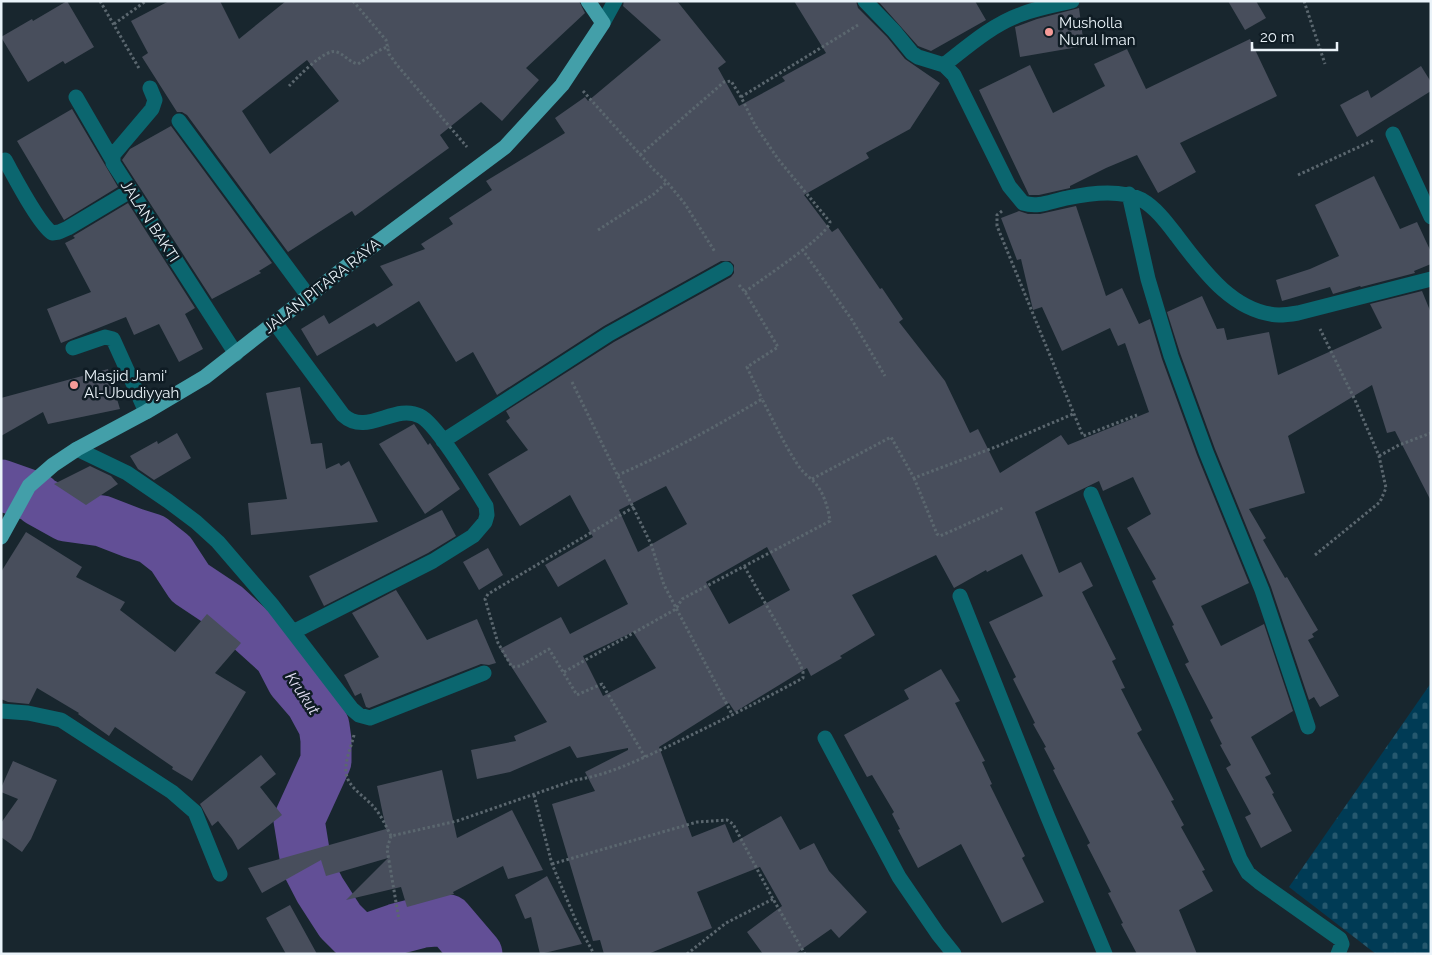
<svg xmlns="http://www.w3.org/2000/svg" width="1432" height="955" font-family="Raleway,sans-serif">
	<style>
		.cemetery { fill: url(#cemetery-stones) }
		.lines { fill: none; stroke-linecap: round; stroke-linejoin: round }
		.river { stroke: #624f96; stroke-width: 51 }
		.building { fill: #484e5c; fill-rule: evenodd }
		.path { stroke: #5b676f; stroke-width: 3; stroke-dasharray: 2.5 2.5; stroke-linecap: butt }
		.minor { stroke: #0b666f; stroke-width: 15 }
		.major { stroke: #439fa9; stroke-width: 15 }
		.poi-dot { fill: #f59b98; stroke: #0f1c24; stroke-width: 2 }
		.labels { text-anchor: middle; stroke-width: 5; stroke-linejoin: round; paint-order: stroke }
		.poi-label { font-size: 15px; fill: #eaf3f9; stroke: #0f1c24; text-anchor: start }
		.street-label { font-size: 15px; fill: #eaf3f9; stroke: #0f1c24 }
		.water-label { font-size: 16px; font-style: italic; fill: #e4e0f5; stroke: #0f1c24 }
	</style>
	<defs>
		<pattern id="cemetery-stones" width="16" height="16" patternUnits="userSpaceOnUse" patternTransform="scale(1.25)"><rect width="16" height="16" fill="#003b55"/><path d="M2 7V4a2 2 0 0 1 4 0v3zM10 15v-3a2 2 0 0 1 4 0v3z" fill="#25586e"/></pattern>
	</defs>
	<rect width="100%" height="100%" fill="#18262e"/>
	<path class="cemetery" d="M1431,683V954H1376L1289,887Z"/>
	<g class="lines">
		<path class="river" d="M1,485L35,497L39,501L66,516L102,521L133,533L152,539L171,554L190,583L226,607L279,655L292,680L311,702L324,726L326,740V761L299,820L306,863L320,890L340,921L353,934L367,939L396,929L423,922L448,920L477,954"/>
	</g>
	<path class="building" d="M67,1L94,47L65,64L63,61L28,82L1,37L32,19L33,21Z
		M169,1H220L239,39L286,1H579L585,13L526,68L539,80L502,121L481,102L440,135L449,148L355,216L352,211L288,252L187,115L182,112H177L142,57L148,53L131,21ZM307,60L339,101L270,154L242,111Z
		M624,1H677L726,62L718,68L739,106L785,81L782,77L826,53L794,1H856L858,8L887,37L905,59L940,83L910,129L866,153L869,158L804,195L832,232L838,228L880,289L882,288L903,319L899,322L945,381L970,433L978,429L1000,473L1061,435L1068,445L1149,412L1125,343L1118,346L1110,328L1062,351L1042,307L1033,310L1021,259L1017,260L1001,218L1019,211L1028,214H1040L1076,206L1106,296L1122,288L1139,324L1150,319L1162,359L1197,455L1249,583L1201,606L1221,646L1264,624L1293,711L1251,737L1271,774L1265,777L1274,793L1272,794L1292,831L1261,848L1245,817L1251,814L1226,768L1231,765L1220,745L1222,744L1210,720L1213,718L1185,664L1189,662L1172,626L1174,625L1152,581L1156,579L1127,528L1151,514L1133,477L1103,491L1099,481L1035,512L1059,573L1081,562L1093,586L1082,592L1116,659L1112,661L1125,688L1121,689L1142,730L1137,733L1174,800L1171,801L1184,825L1181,827L1205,870L1202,871L1213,891L1179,910L1197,954H1137L1121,924L1123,923L1108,893L1111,892L1087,845L1090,843L1053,770L1055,769L1044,748L1046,747L1033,724L1035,723L1013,679L1016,677L989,622L1043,596L1022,554L987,572L986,570L954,588L936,555L852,595L875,635L840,656L842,658L811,676L807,668L735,712L729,703L659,747L692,837L725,824L733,843L781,816L800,850L814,843L829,871L867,912L839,938L831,929L795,954H763L747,932L782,906L760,867L697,892L712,928L648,954H604L600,940L593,941L552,804L595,791L585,772L628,750V748L577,758L570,746L510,772L477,779L471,750L516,741L514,736L547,722L500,649L561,617L570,634L628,604L605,559L558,587L545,565L593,537L570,495L520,526L488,474L528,450L506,421L510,418L506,411L614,342L731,277L734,273V265L730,261H721L604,326L497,395L473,352L456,362L419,301L377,327L374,323L317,356L301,329L324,315L329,324L393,285L380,266L425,249L421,244L453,224L449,218L492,190L486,181L565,133L555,118L585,97L588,101L661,40L623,6ZM666,486L687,524L638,552L619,510ZM767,547L790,590L729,624L706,582ZM633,632L656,668L603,696L583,656Z
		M878,1H975L986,20L931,51L918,46Z
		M1228,1H1256L1266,18L1245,30Z
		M1079,8L1084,46L1020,57L1015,27L1037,19Z
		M1250,39L1277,96L1180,143L1196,172L1158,193L1137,155L1106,168L1070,186V188L1039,195H1029L979,90L1030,65L1053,113L1105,86L1094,64L1127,49L1146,89Z
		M1421,66L1431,82V91L1357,137L1340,105L1368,90L1371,98Z
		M72,109L118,187L64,220L17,141Z
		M171,126L272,263L259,271L261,273L212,299L122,160L130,149Z
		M1374,176L1400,229L1417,222L1431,252V264L1414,271L1415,273L1361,287L1360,286L1333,294L1330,287L1282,301L1276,280L1310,269L1339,256L1315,205Z
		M128,203L195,308L185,314L203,349L179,362L159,324L134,335L126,317L61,343L47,309L91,292L65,243L75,238L73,236Z
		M1422,291L1431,313V501L1395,431L1387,433L1372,385L1288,436L1305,493L1249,509L1266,538L1263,540L1285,578L1287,577L1318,630L1312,634L1314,637L1308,640L1339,696L1320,707L1314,697L1309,700L1271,587L1215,449L1180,353L1167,312L1202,296L1217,329L1224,328L1227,340L1269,332L1278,375L1382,328L1370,304Z
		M108,369L120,409L48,424L43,412L1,436V398Z
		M300,387L311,444L322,443L326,469L339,463L341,466L349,461L378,522L251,535L248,503L287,499L266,393Z
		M414,424L428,445L430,443L460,489L425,514L379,444Z
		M177,433L191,458L154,480L138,469L130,456L157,441L158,444Z
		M90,466L111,476L118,484L86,505L54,484Z
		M442,510L456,536L428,553L324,606L309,576Z
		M26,532L82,567L76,577L125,602L120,610L175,652L207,614L241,643L215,673L246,692L192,781L172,769L173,767L115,727L109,736L78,714L79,713L37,688L29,704L8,702L1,699V572Z
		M488,548L503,575L479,590L463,562Z
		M396,590L427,640L477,619L496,663L489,665L481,664L369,708L366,707L361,693L355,696L344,675L379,657L352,613Z
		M941,669L960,701L955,703L985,761L982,762L992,784L990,785L1025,856L1022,858L1044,902L1002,923L961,844L918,868L898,830L900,829L892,814L894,812L872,775L867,777L844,735L909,699L904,690Z
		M261,755L276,774L260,787L282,815L238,850L232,839L218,821L212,826L200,804Z
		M13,761L57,780L31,839L22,852L1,837V823L18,799L1,792V788Z
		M442,770L457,838L512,810L543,870L508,879L503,866L453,892L454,894L407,907L401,887L346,900L388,858L326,876L321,860L262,893L248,868L386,829L377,786Z
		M547,876L582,944L540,954L531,917L525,919L515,895Z
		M290,905L317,954H286L266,918Z"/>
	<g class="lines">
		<path class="path" d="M100,1L140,70
			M353,1L386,40L389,54L397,65L467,147
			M1304,1L1325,64
			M114,24L146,1
			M289,86C297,78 326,47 337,52C345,55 349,62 358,64L378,51L389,46
			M583,91L653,169L667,182L685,204L715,252
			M741,97L858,25
			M640,155L724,82L731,81L741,97L755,125L778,159L830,222C827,237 760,280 745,292
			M1298,175L1374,140
			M1002,211L997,215V226L1083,436L1137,415
			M598,230L654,194L667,182
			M802,249L852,320L885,376
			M739,285L745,292L778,347L747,367L762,399
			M572,382L651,544L664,585L733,716
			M1379,456L1399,445L1431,433
			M914,478L937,534L940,536L1003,508
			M812,479L891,437L914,478L998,446L1073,414
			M634,507L488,594L485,599L498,643L512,667L520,666L549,649L577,695L602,684L645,757
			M1315,555L1380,502L1386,488L1379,456L1355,400L1320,329
			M564,672L676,609L682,599L830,521C828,507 823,489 811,479C805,474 800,469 796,462C783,442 773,420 762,399C715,427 668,453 618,475
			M354,735C351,748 343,764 347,777C351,789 365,797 373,806C381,815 386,826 391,836L457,821L575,780C609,775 638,760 669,746C714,724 759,702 803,678V672L800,664L744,566
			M534,795L552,864L576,921L594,954
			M391,836L387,849L399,920
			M552,864L697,822L727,820L733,824L773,899L805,954
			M687,954L726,923L773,899"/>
		<path class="minor" d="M865,1L894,31L912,53L918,57L944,65L954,75L1009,186L1023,203C1039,208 1051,201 1067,198C1090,193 1121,189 1142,200C1156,208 1167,223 1177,236C1202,269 1233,313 1279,315C1286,315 1292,314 1298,313L1431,279
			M603,23L615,1
			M944,65C968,46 993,24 1022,14C1038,8 1055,5 1072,1
			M150,88L155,100L152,109L113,155V163L236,354
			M76,97L112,159
			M179,121L309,297
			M1393,134L1431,217
			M5,160C14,176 38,223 52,233L59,232L68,228L130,191
			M1129,194L1148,279L1171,356L1206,452L1262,590L1308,727
			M275,323L343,415C367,437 394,403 420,416C437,424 474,487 486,506L487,515L485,522L473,536L433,561L293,632
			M73,348L105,337L113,339L146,412
			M443,441L609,334L726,269
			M77,449L127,473L168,501L196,522L218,542L273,606L352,709L359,715L370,718L484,673
			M1091,494L1180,707L1240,859L1248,873L1259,882L1340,939L1342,944L1338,954
			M960,596L1047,815L1105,954
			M1,711L28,713L61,720L172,792L195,812L220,874
			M825,738L899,877L938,934L954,954"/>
		<path class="major" d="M1,537L29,486L53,465L77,449L146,412L205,377L379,241L505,147L562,85L603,23L588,1"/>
	</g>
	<g class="poi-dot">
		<circle cx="1049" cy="32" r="5"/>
		<circle cx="74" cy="385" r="5"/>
	</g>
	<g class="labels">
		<g class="poi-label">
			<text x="1059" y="28">Musholla<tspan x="1059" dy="17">Nurul Iman</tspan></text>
			<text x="84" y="381">Masjid Jami'<tspan x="84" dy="17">Al-Ubudiyyah</tspan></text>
		</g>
		<g class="street-label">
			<text transform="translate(150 221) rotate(57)" y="5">JALAN BAKTI</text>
			<text transform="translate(322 286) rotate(-38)" y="5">JALAN PITARA RAYA</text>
		</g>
		<g class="water-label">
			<text transform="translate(303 693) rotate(56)" y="6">Krukut</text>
		</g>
	</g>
	<rect width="1432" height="955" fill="none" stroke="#eaf3f9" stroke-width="5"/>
	<path d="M1252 42v8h85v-8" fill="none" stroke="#eaf3f9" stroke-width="2.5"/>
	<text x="1260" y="42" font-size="15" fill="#eaf3f9" stroke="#0f1c24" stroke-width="4" paint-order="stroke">20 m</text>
</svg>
